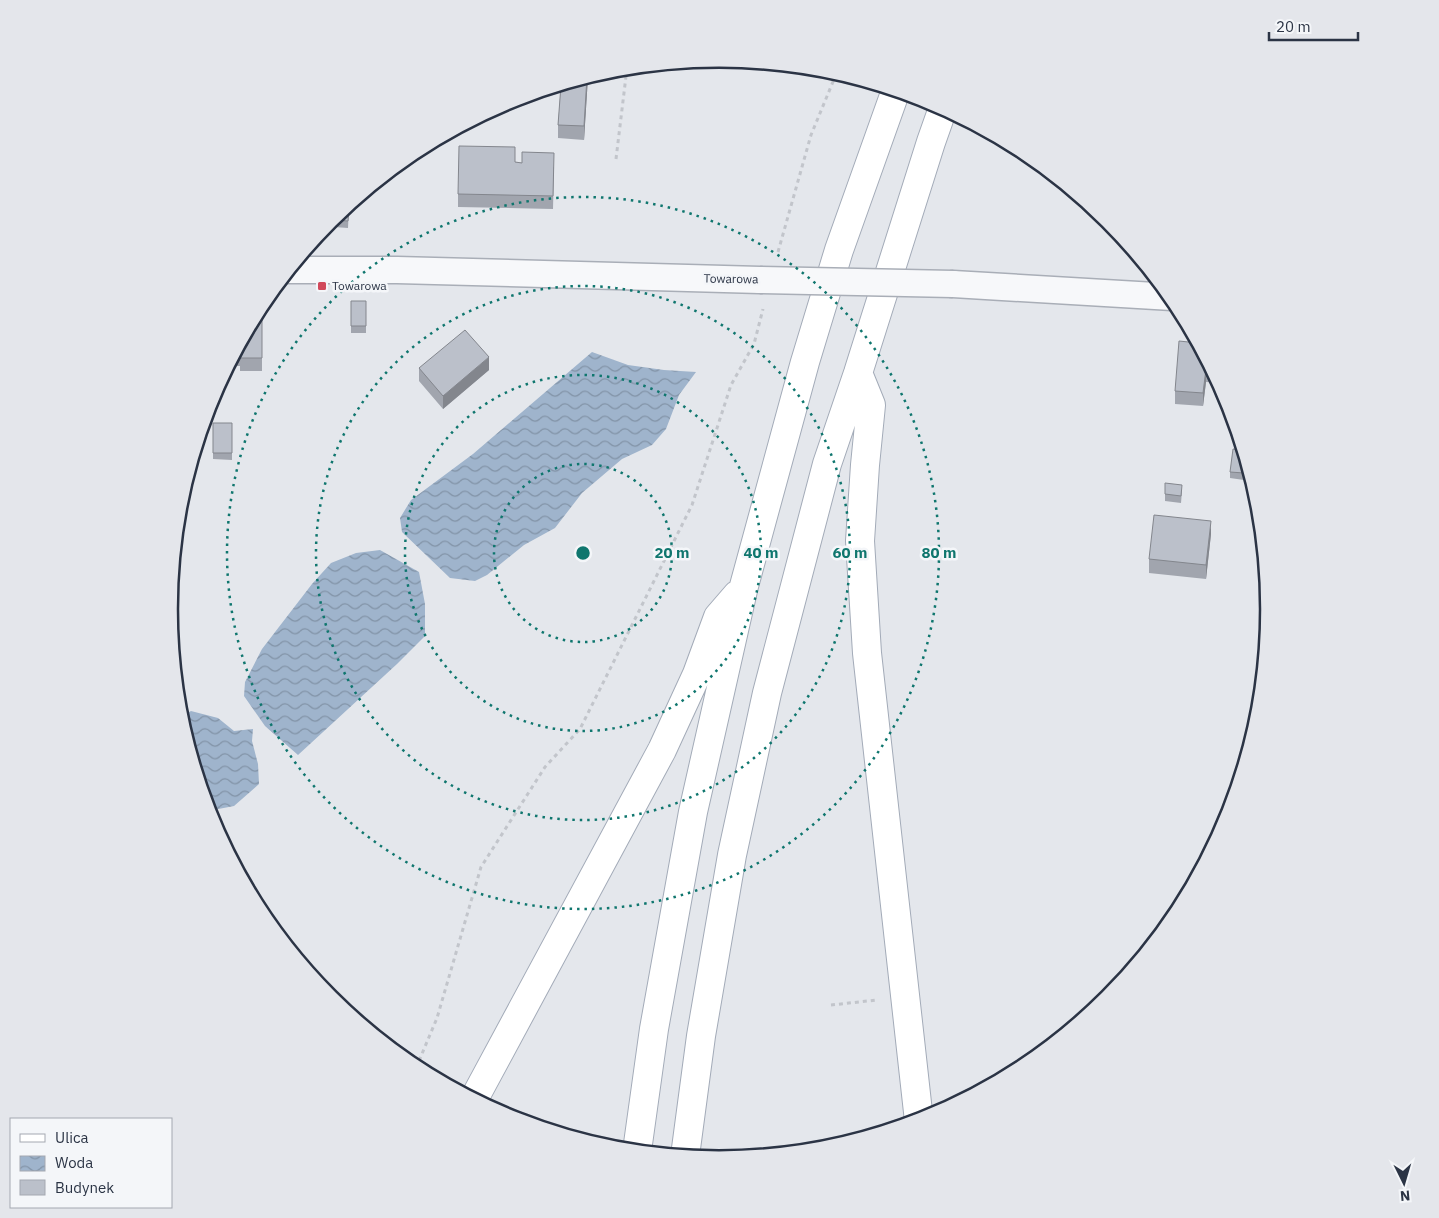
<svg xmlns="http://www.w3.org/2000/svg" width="1439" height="1218" font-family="'IBM Plex Sans',sans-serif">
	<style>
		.water { fill: url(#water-waves) }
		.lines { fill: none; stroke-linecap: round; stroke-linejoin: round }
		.street-casing { stroke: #a9aeb7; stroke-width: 29 }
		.primary-casing { stroke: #a3abb8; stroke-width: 30 }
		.path { stroke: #c2c5cb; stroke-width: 3; stroke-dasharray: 4 4; stroke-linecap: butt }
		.street { stroke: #f7f8fa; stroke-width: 26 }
		.primary { stroke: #fff; stroke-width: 28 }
		.street-bridge-casing { stroke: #a9aeb7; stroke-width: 29; stroke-linecap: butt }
		.street-bridge { stroke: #f7f8fa; stroke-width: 26 }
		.wall { fill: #a1a5ae }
		.shaded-wall { fill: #83868d }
		.building { fill: #bbc0ca; stroke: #83868d }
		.ring { fill: none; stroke: #0f766e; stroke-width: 2.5; stroke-dasharray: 2.5 5 }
		.poi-dot { fill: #d1495b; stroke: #f4f6f9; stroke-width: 2 }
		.labels { text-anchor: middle; stroke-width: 5; stroke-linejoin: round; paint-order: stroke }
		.street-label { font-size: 12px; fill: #2b3445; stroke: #f4f6f9 }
		.poi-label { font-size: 12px; fill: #2b3445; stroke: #f4f6f9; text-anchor: start }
		.rim { fill: none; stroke: #2b3445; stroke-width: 2.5 }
		.centre { fill: #0f766e; stroke: #f4f6f9; stroke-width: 2.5 }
		.ring-label { font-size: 15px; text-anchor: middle; font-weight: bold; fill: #0f766e; stroke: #f4f6f9; stroke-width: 5; stroke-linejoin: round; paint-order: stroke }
	</style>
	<defs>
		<pattern id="water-waves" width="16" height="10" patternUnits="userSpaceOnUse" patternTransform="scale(1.25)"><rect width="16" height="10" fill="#9fb4cc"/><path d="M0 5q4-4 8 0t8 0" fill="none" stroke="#8293a7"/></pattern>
	</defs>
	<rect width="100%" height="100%" fill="#e4e7ec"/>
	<path class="water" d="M592,352L628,365L664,370L696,372L679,395L666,429L652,445L622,459L582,493L555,528L524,545L487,575L475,581L450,578L402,532L400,518L411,500L473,454Z
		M380,550L419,572L425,604V636L397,664L298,755L265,726L244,696L245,682L262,649L312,584L331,563L356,553Z
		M191,711L218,718L234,731L253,729L252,741L258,764L259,784L234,806L208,811L180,717Z"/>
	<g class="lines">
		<defs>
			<path id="street" d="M289,270H397L760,280
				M953,284L1172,297"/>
			<path id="primary" d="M858,373L871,405L865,465L860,541L867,653L919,1121
				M474,1099L662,750L697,674L718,617L737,595
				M637,1151L654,1029L693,812L744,586L805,362L839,250L896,90
				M685,1156L701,1036L732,855L767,693L827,464L858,373L931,142L943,108"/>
		</defs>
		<use href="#street" class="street-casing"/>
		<use href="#primary" class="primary-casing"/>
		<path class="path" d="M680,63L724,64L735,60
			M616,159L627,68
			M778,252L811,135L837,72
			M831,1005L877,1000
			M416,1068L437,1018L481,867L545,767L580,729L692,505L731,385L754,344L763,309"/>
		<use href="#street" class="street"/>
		<use href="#primary" class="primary"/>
		<defs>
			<path id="street-bridge" d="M760,280L953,284"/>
		</defs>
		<use href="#street-bridge" class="street-bridge-casing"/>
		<use href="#street-bridge" class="street-bridge"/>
	</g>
	<path class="wall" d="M588,77L584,140L558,138V125L561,85Z
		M515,162L554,167L553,209L458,207V194Z
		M349,205L348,228L334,227V217Z
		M351,301H366V333H351Z
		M256,314H262V371H240V366H228Z
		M1198,343L1220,383L1206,382L1203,406L1175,404V391Z
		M419,368L489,370L443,409L419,381Z
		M1234,418L1240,437L1230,436V429Z
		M213,423H232V460L213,459Z
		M1244,450L1246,460L1244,480L1230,478V472Z
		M1182,491L1181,503L1165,501V494Z
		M1211,534L1206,579L1149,573V559Z"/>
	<path class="shaded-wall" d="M587,77H588L584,140V126Z
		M489,357V370L443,409V396Z
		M1206,369V382L1203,406V393Z
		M1211,521V534L1206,579V565Z"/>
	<path class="building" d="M587,77L584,126L558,125L561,85Z
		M459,146L515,147V162L522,163V152L554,153L553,196L458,194Z
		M349,205L348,221L334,220V217Z
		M351,301H366V326H351Z
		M256,314H262V358H240V353H235Z
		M465,330L489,357L443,396L419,368Z
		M1179,341L1198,343L1212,369H1206L1203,393L1175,391Z
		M1232,417L1234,418L1237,430L1230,429Z
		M213,423H232V453H213Z
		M1233,449L1244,450L1246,458L1244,473L1230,472Z
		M1165,483L1182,485L1181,496L1165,494Z
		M1154,515L1211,521L1206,565L1149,559Z"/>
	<g class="ring">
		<circle cx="583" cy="553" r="89"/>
		<circle cx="583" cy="553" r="178"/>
		<circle cx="583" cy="553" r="267"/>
		<circle cx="583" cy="553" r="356"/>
	</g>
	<rect class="poi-dot" x="317" y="281" width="10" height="10" rx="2.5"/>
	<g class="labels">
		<g class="street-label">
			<text transform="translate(731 279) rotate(1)" y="4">Towarowa</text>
		</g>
		<g class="poi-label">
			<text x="332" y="290">Towarowa</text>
		</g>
	</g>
	<path d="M0 0H1439V1218H0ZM178 609a541 541 0 1 1 1082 0a541 541 0 1 1-1082 0Z" fill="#e4e6eb" fill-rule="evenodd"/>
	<path class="rim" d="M178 609a541 541 0 1 1 1082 0a541 541 0 1 1-1082 0Z"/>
	<circle cx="583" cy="553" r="8" class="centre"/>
	<g class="ring-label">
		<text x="672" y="558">20 m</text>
		<text x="761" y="558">40 m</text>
		<text x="850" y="558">60 m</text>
		<text x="939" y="558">80 m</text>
	</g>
	<rect x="10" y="1118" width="162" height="90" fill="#f4f6f9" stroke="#a4a8b1"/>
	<rect x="20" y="1134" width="25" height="8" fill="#ffffff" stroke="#a4a8b1"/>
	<text x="55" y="1143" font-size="15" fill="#2b3445">Ulica</text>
	<rect x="20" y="1156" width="25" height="15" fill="url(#water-waves)" stroke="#a4a8b1"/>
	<text x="55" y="1168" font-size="15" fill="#2b3445">Woda</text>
	<rect x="20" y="1180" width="25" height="15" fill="#bbc0ca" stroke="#a4a8b1"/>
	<text x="55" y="1193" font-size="15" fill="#2b3445">Budynek</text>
	<g transform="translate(1404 1183) rotate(175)" stroke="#f4f6f9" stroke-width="4" paint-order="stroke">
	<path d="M0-4L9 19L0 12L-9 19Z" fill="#2b3445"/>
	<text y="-8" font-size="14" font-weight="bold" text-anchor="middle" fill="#2b3445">N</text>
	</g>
	<path d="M1269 32v8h89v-8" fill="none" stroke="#2b3445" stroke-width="2.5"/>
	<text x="1276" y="32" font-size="15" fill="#2b3445" stroke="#f4f6f9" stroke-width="4" paint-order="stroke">20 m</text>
</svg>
